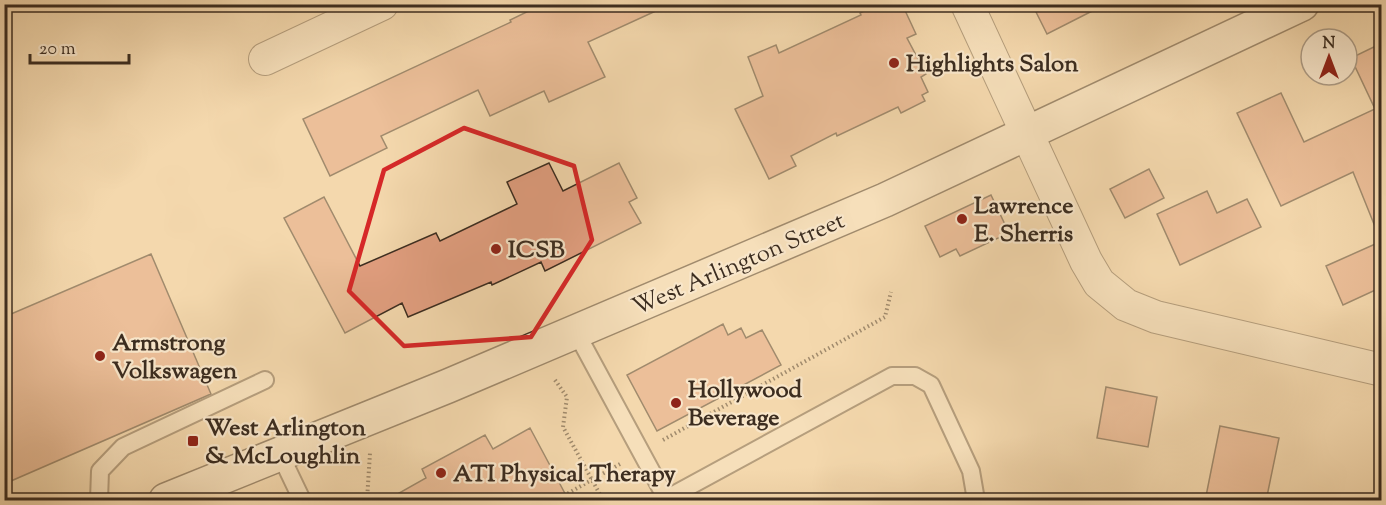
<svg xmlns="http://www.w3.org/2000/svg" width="1386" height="505" font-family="'Sorts Mill Goudy',serif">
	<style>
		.building { fill: #e29f80; stroke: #3c2d20; stroke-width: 1.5 }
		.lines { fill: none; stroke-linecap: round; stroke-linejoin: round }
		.service-casing { stroke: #6a5843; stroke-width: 20 }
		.minor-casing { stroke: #6a5843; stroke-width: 34 }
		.secondary-casing { stroke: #3c2d20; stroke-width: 36 }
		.path { stroke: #3c2d20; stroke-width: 4; stroke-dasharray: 1.5 3; stroke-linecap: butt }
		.service { stroke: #f8e6ca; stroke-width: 16 }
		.minor { stroke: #f8e6ca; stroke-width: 32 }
		.secondary { stroke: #f8e6ca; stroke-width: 33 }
		.marked { fill: none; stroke: #d62828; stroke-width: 4.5; stroke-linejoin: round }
		.poi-dot { fill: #8f2418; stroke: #f8e6ca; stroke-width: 2 }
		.labels { text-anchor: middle; stroke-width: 4.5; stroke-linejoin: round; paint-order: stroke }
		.poi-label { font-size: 24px; font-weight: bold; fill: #3c2d20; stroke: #f8e6ca; text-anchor: start }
		.street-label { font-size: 24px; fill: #3c2d20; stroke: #f8e6ca }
	</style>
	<rect width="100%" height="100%" fill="#f4d8ad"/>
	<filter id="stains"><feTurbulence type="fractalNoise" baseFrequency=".00333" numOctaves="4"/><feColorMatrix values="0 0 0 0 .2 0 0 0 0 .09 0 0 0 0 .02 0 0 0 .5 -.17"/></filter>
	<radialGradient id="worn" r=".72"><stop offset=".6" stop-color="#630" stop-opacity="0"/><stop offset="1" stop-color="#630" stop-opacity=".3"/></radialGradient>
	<path class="building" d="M543,4H671L588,42L605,77L549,102L544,91L490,116L478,90L381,136L387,148L330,176L303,119L511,22L510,20Z
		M878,4H902L916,34L907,38L926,74L921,77L928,92L922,95L925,101L901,113L898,107L837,136L836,133L791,156L796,166L769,179L735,109L763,96L748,57L776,45L779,53L861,15L860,13Z
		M1032,4H1106L1047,34Z
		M1382,43V238L1380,239L1353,172L1281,206L1237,113L1281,93L1304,142L1375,109L1351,58Z
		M549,163L563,191L619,163L637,198L629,202L641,223L545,271L541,262L492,285L491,282L408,317L402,303L345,333L284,218L324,197L360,266L436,233L440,241L517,204L507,182Z
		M1149,169L1164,198L1125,218L1110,189Z
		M1207,191L1217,213L1247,199L1261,227L1180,265L1157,214Z
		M991,195L1009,233L960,256L956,249L940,257L925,226Z
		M1382,241V287L1343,305L1326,266Z
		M151,254L211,394L4,484V317Z
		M723,324L728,335L741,328L746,338L762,330L781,365L657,431L627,375Z
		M1106,387L1157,397L1148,447L1097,438Z
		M1220,426L1279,438L1266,501H1205Z
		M530,428L569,501H385L426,478L422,469L485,435L493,449Z"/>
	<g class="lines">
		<defs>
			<path id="service" d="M576,332L667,500
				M280,454L302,500
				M99,500L100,471L123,447L265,380
				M664,500L892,376H915L931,385L971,471L976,500"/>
			<path id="minor" d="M967,4L1086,261L1099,283L1126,305L1156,317L1382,370
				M265,59L382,4"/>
			<path id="secondary" d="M166,500L448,386L885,200L1302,4"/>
		</defs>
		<use href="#service" class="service-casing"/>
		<use href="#minor" class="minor-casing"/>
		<use href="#secondary" class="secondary-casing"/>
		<path class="path" d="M555,380L567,397L563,427L603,500
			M663,440L885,317L891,292
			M367,500L370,453
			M556,500L620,464"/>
		<use href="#service" class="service"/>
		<use href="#minor" class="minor"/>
		<use href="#secondary" class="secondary"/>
	</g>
	<path d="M0 0H1386V505H0ZM464,128L574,166L592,240L531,337L404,346L349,291L384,170Z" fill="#f4d8ad" fill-opacity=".55" fill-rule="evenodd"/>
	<path class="marked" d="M464,128L574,166L592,240L531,337L404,346L349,291L384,170Z"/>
	<g class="poi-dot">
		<circle cx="894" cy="63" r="6"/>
		<circle cx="962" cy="219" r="6"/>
		<circle cx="496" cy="249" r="6"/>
		<circle cx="100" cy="356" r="6"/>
		<circle cx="676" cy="403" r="6"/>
		<rect x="187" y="435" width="12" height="12" rx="3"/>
		<circle cx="441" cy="473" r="6"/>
	</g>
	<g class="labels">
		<g class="poi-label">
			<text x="906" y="71">Highlights Salon</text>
			<text x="974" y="213">Lawrence<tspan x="974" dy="28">E. Sherris</tspan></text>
			<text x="508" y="257">ICSB</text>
			<text x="112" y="350">Armstrong<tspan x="112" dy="28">Volkswagen</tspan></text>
			<text x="688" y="397">Hollywood<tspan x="688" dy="28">Beverage</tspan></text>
			<text x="205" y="435">West Arlington<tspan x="205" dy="28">&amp; McLoughlin</tspan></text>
			<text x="453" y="481">ATI Physical Therapy</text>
		</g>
		<g class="street-label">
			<text transform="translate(738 263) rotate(-23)" y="8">West Arlington Street</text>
		</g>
	</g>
	<rect width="1386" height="505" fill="none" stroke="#f4d8ad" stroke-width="24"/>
	<rect x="6" y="6" width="1374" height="493" fill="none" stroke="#3c2d20" stroke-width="3"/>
	<rect x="12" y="12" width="1362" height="481" fill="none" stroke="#3c2d20" stroke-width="1.5"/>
	<g transform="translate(1329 57)"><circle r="28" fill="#f8e6ca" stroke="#ad9c86" stroke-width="1.5"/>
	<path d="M0-4.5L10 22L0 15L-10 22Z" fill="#8f2418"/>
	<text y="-9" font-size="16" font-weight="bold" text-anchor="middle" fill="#3c2d20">N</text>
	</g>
	<path d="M30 54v9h99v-9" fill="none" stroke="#3c2d20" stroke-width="3"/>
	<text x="39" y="54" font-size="18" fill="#3c2d20" stroke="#f8e6ca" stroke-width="4.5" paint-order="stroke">20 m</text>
	<rect width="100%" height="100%" filter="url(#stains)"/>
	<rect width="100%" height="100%" fill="url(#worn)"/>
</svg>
